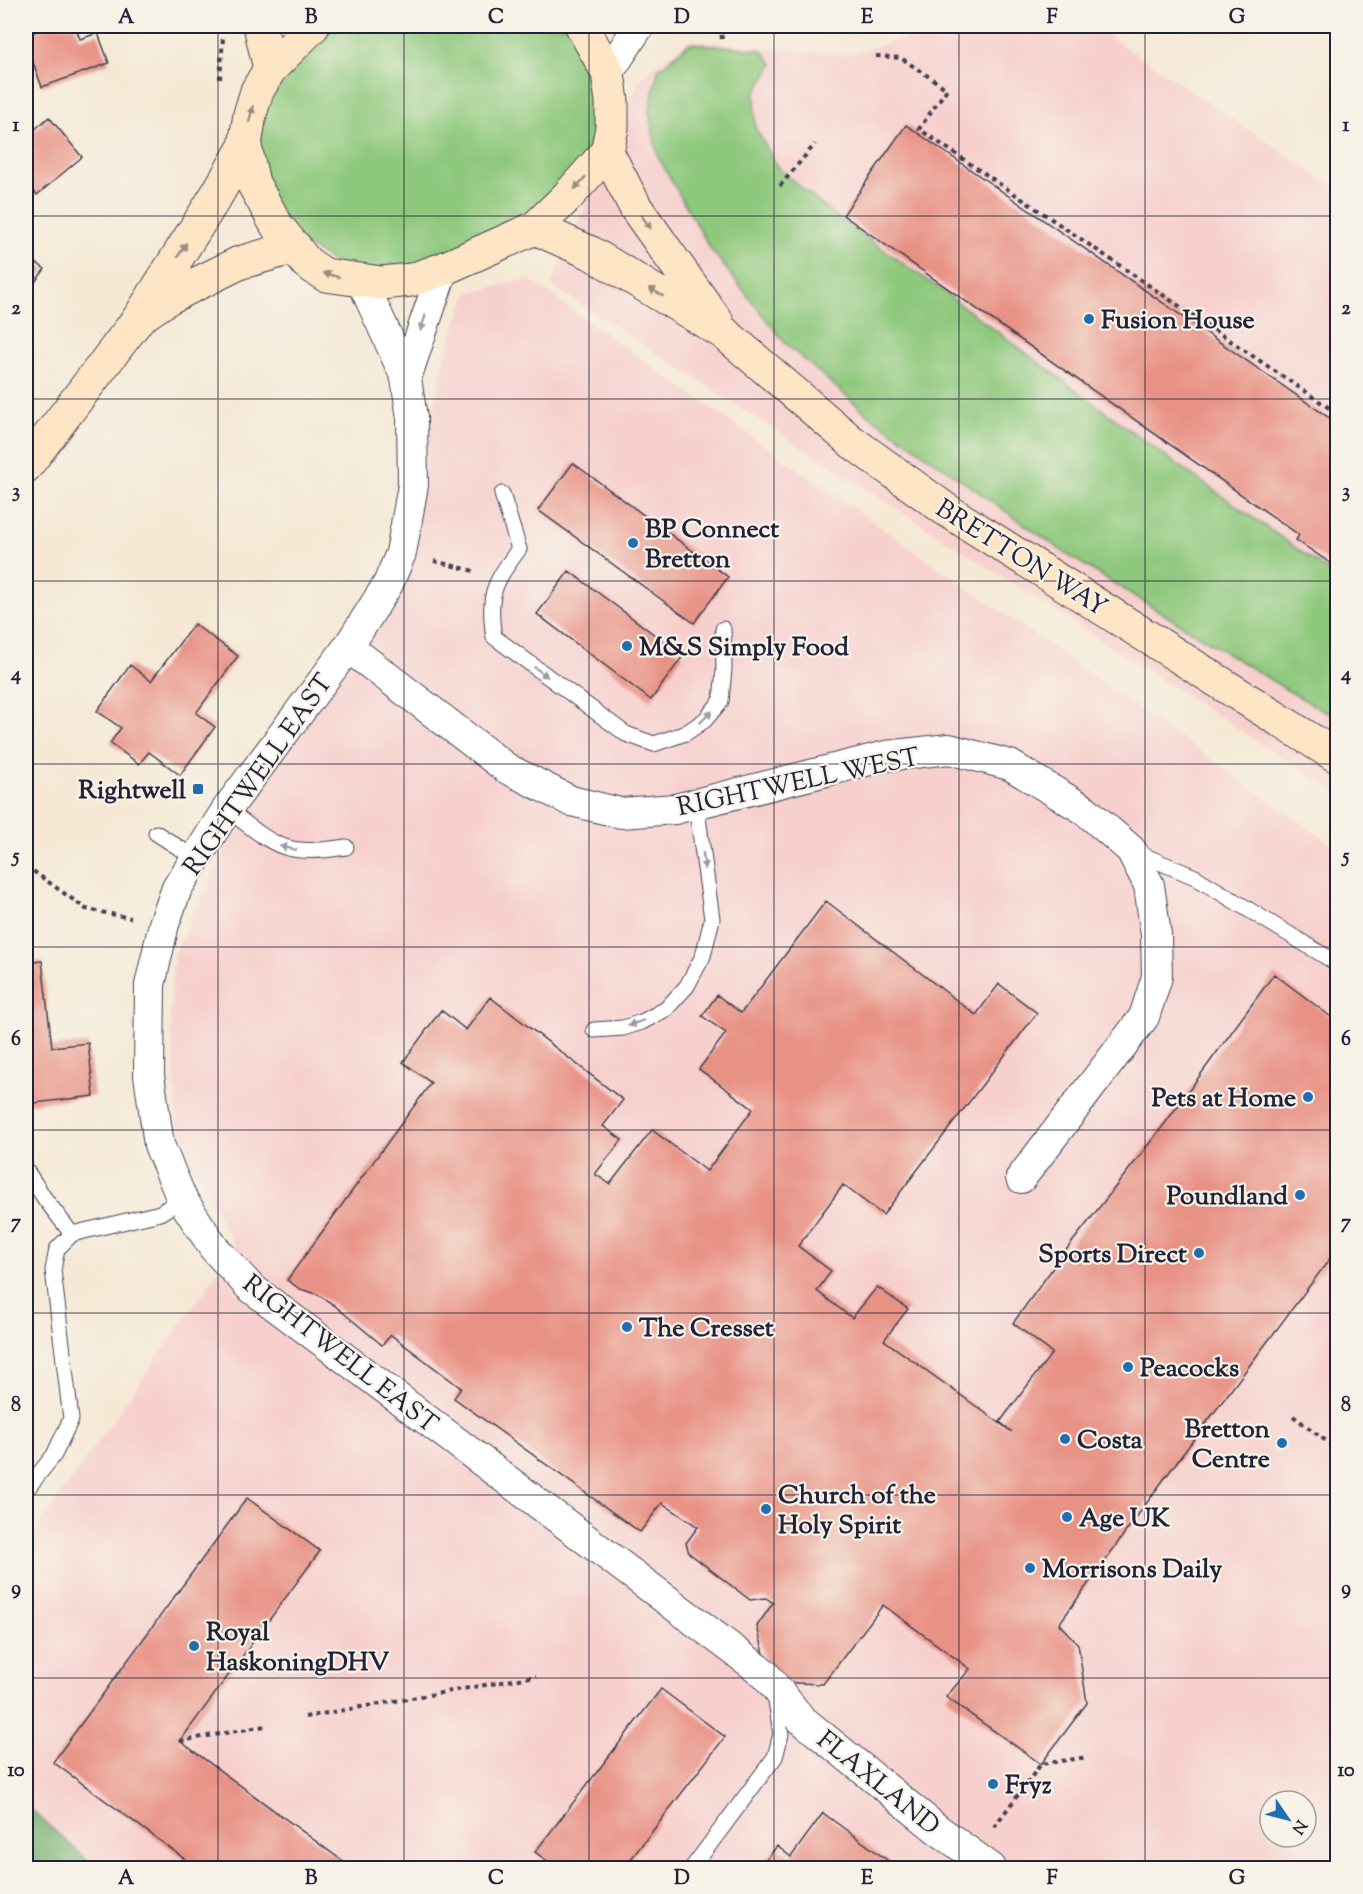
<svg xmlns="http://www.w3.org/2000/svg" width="1363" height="1894" font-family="'Sorts Mill Goudy',serif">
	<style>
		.built { fill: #f7d0ce; fill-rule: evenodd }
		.green { fill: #8ec87d; stroke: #58755c; stroke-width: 1.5 }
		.forest { fill: #72ac6c; stroke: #4a6754; stroke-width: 1.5 }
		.building { fill: #e89285 }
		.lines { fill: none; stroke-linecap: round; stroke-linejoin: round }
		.lane-casing { stroke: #424052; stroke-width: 17 }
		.street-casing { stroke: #424052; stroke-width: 32 }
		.secondary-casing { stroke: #424052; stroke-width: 35 }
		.path { stroke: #424052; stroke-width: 4; stroke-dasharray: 4.5 4.5; stroke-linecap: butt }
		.lane { stroke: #fff; stroke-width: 15 }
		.street { stroke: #fff; stroke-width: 30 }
		.secondary { stroke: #fde5c5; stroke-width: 33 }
		.oneway { fill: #9a8d87 }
		.oneway2 { fill: #9c9ca7 }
		.grid { fill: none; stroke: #22223b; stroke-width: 1.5; stroke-opacity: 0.55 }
		.poi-dot { fill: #1f6fb2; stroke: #f7f3e8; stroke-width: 2 }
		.labels { text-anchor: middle; stroke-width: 4.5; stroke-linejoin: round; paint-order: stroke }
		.poi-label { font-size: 26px; font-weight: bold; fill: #22223b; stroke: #f7f3e8; text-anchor: start }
		.street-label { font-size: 26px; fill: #22223b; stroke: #f7f3e8 }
		.neatline { fill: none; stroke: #22223b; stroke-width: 2 }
		.grid-label { font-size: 20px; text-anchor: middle; font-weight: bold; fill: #22223b }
	</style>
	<rect width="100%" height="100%" fill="#f7f3e8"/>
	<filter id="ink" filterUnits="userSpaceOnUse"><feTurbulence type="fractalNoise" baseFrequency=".0167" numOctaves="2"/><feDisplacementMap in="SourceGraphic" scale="12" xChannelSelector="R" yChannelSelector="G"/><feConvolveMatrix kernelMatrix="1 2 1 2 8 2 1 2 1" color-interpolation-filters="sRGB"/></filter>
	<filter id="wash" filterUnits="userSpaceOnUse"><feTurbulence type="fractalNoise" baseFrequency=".008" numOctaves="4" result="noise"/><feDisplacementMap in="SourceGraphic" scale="24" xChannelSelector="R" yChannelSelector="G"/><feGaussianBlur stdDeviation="1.35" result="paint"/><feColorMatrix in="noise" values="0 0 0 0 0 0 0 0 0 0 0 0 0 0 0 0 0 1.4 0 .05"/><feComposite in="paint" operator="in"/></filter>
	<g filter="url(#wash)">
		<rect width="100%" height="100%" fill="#f5e9d5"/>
		<path class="built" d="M952,26H1099L1115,40L1337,189V793L551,285L641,77L689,40L845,55Z
			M528,279L1337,848V1868H89L26,1806V1544L235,1247L179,1138L170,1010L174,954L254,792L402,588L442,364L467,293ZM1270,1801H1306V1837H1270Z"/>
		<path class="green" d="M313,26H582L612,128L535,228L362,281L277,226L250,114Z
			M690,43L762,50L773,64L755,93V127L778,168L830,212L937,287L1154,448L1337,577V718L1287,690L1068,555L866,413L785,343L710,248L658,157L649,113L658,70Z"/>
		<path class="forest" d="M26,1805L96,1868H26Z"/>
		<g id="blocks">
			<path class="building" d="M50,26H75L80,39L98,33L109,63L42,87L26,43V35Z
				M49,117L82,157L37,195L26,181V137Z
				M906,125L1338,424V568L1296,540L1299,535L843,215Z
				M26,256L45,269L26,294Z
				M573,463L728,577L694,623L538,510Z
				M569,571L683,656L651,700L537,614Z
				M194,624L238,656L196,713L215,727L180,775L149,752L139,764L110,743L121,728L97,711L130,665L151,681Z
				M826,901L976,1015L999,984L1037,1013L883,1215L843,1185L798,1246L831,1271L817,1291L852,1318L877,1287L908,1309L884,1340L1012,1432L1000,1422L1052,1353L1013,1323L1063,1254L1166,1122L1274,974L1338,1022V1248L1164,1479L1059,1624L1078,1644L1087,1703L1041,1764L946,1697L970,1669L883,1605L823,1684L771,1682L757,1626L773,1603L766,1598L750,1600L689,1553L686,1543L698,1527L662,1503L640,1532L454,1398L461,1388L391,1335L382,1345L334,1305L317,1294L300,1289L287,1280L431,1083L403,1062L441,1010L466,1030L490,997L623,1100L603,1126L622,1140L595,1174L610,1184L652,1130L707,1171L753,1109L699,1069L726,1033L702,1016L717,995L741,1013Z
				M42,961L52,1047L88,1043L94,1096L26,1104V963Z
				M247,1498L320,1551L180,1741L352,1868H197L53,1762Z
				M661,1689L725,1737L624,1868H557L535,1852Z
				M823,1813L898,1868H760L777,1846L791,1857Z"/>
		</g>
	</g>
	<g filter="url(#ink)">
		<use href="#blocks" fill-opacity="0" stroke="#424052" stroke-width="1.5"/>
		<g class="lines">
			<defs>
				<path id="lane" d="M502,494L519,549C494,583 487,594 494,637L626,734L654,744L686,733L705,720L721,701L724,669L723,629
					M227,809C275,846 283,857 346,847
					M156,833L195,858
					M1133,851L1195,877L1338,964
					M594,1030L623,1028L642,1022L666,1009L687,986L703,956L712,919L696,803
					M26,1170L45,1199L72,1234
					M26,1490L54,1455L71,1419L53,1270L57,1249L72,1234L160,1213L182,1199
					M692,1868L775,1757L781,1734L775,1694"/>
				<path id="street" d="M608,73L639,26
					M362,281L406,378L412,418L413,485L401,553L388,584L348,647L227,809L177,888L164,924L150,985L149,1075L159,1145L182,1199L214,1248L250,1287L764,1673L801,1719L937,1829L991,1868
					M406,378L443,269
					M348,647L506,768L571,801L621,813L675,809L886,756L949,749L1010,765L1085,810L1131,850L1149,885L1156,935L1157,977L1144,1017L1021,1178"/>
				<path id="secondary" d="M260,26L270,69
					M313,26L270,69L257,91L250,114L245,146L253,183L277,226L307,263L325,275L382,283L411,280L443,269L535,228L568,196L607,152L612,128V101L608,73L582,26
					M607,152L636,208L717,322
					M535,228L591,253L724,333L852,442L945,509L1338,757
					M146,313L168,298L239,263L295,247
					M26,466L139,318L216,196L245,146"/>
			</defs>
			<use href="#lane" class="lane-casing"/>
			<use href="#street" class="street-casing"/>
			<use href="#secondary" class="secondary-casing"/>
			<path class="path" d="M720,26L722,39
				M876,56L901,58L947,89L919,129L1338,414
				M220,79L223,38
				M780,186L815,144
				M434,561L474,571
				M26,866L86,909L131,918
				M1293,1416L1338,1450
				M305,1717L536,1676
				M180,1741L265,1726
				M994,1827L1041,1764L1088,1757"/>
			<use href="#lane" class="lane"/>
			<use href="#street" class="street"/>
			<use href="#secondary" class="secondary"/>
		</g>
		<defs><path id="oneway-solid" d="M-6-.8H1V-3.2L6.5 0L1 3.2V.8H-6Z" transform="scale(1.5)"/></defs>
		<g class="oneway">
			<use href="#oneway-solid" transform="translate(251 114) rotate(-76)"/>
			<use href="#oneway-solid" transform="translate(580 183) rotate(132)"/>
			<use href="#oneway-solid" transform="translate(646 222) rotate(55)"/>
			<use href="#oneway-solid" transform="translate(182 250) rotate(-58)"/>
			<use href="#oneway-solid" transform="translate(331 275) rotate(-164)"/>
			<use href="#oneway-solid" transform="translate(656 292) rotate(-149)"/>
		</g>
		<g class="oneway2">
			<use href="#oneway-solid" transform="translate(423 323) rotate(109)"/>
			<use href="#oneway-solid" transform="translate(541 672) rotate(36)"/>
			<use href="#oneway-solid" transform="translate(706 717) rotate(-44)"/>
			<use href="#oneway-solid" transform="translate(288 848) rotate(-166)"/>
			<use href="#oneway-solid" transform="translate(704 861) rotate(82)"/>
			<use href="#oneway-solid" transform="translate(636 1023) rotate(161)"/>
		</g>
	</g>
	<path class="grid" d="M218,26V1868M404,26V1868M589,26V1868M774,26V1868M959,26V1868M1145,26V1868M26,216H1338M26,399H1338M26,581H1338M26,764H1338M26,947H1338M26,1130H1338M26,1313H1338M26,1495H1338M26,1678H1338"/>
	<g class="poi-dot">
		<circle cx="1089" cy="319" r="6"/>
		<circle cx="633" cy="543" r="6"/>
		<circle cx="627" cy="646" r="6"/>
		<rect x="192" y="783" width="12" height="12" rx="3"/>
		<circle cx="1308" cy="1097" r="6"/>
		<circle cx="1300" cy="1195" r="6"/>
		<circle cx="1199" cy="1253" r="6"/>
		<circle cx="627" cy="1327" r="6"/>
		<circle cx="1128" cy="1367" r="6"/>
		<circle cx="1065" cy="1439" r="6"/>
		<circle cx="1282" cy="1443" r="6"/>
		<circle cx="766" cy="1509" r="6"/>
		<circle cx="1067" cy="1517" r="6"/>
		<circle cx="1030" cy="1568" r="6"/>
		<circle cx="194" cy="1646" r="6"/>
		<circle cx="993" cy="1784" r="6"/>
	</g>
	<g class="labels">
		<g class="poi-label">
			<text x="1101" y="328">Fusion House</text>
			<text x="645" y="537">BP Connect<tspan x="645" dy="30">Bretton</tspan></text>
			<text x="639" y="655">M&amp;S Simply Food</text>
			<text x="186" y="798" text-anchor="end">Rightwell</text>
			<text x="1296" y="1106" text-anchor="end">Pets at Home</text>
			<text x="1288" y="1204" text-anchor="end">Poundland</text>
			<text x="1187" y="1262" text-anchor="end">Sports Direct</text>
			<text x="639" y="1336">The Cresset</text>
			<text x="1140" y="1376">Peacocks</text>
			<text x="1270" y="1437" text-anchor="end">Bretton<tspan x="1270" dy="30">Centre</tspan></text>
			<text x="1077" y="1448">Costa</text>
			<text x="778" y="1503">Church of the<tspan x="778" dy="30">Holy Spirit</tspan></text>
			<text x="1079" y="1526">Age UK</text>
			<text x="1042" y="1577">Morrisons Daily</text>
			<text x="206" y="1640">Royal<tspan x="206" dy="30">HaskoningDHV</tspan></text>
			<text x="1005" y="1793">Fryz</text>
		</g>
		<g class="street-label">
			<text transform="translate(1022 557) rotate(32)" y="9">BRETTON WAY</text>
			<text transform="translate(257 774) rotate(-55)" y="9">RIGHTWELL EAST</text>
			<text transform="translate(798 781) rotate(-12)" y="9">RIGHTWELL WEST</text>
			<text transform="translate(341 1353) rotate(38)" y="9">RIGHTWELL EAST</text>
			<text transform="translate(879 1782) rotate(39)" y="9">FLAXLAND</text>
		</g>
	</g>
	<rect width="1363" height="1894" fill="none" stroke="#f7f3e8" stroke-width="66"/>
	<g transform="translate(1288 1819) rotate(125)"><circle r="28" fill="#f7f3e8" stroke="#a29fa3" stroke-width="1.5"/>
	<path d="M0-4.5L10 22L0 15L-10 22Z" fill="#1f6fb2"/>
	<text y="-9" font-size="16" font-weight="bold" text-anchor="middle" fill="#22223b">N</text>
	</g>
	<rect x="33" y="33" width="1297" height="1828" class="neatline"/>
	<g class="grid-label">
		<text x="126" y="23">A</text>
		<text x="311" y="23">B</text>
		<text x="496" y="23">C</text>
		<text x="682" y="23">D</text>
		<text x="867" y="23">E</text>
		<text x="1052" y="23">F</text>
		<text x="1237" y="23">G</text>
		<text x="16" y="131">1</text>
		<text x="1346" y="131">1</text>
		<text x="16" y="314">2</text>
		<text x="1346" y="314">2</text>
		<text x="16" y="497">3</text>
		<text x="1346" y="497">3</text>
		<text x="16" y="680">4</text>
		<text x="1346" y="680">4</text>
		<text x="16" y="862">5</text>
		<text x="1346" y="862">5</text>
		<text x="16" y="1045">6</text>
		<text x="1346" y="1045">6</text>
		<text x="16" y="1228">7</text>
		<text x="1346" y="1228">7</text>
		<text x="16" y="1411">8</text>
		<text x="1346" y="1411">8</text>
		<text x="16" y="1594">9</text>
		<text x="1346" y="1594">9</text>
		<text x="16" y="1776">10</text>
		<text x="1346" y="1776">10</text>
		<text x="126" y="1884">A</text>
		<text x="311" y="1884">B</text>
		<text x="496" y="1884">C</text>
		<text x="682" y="1884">D</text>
		<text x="867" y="1884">E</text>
		<text x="1052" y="1884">F</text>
		<text x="1237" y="1884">G</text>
	</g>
</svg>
